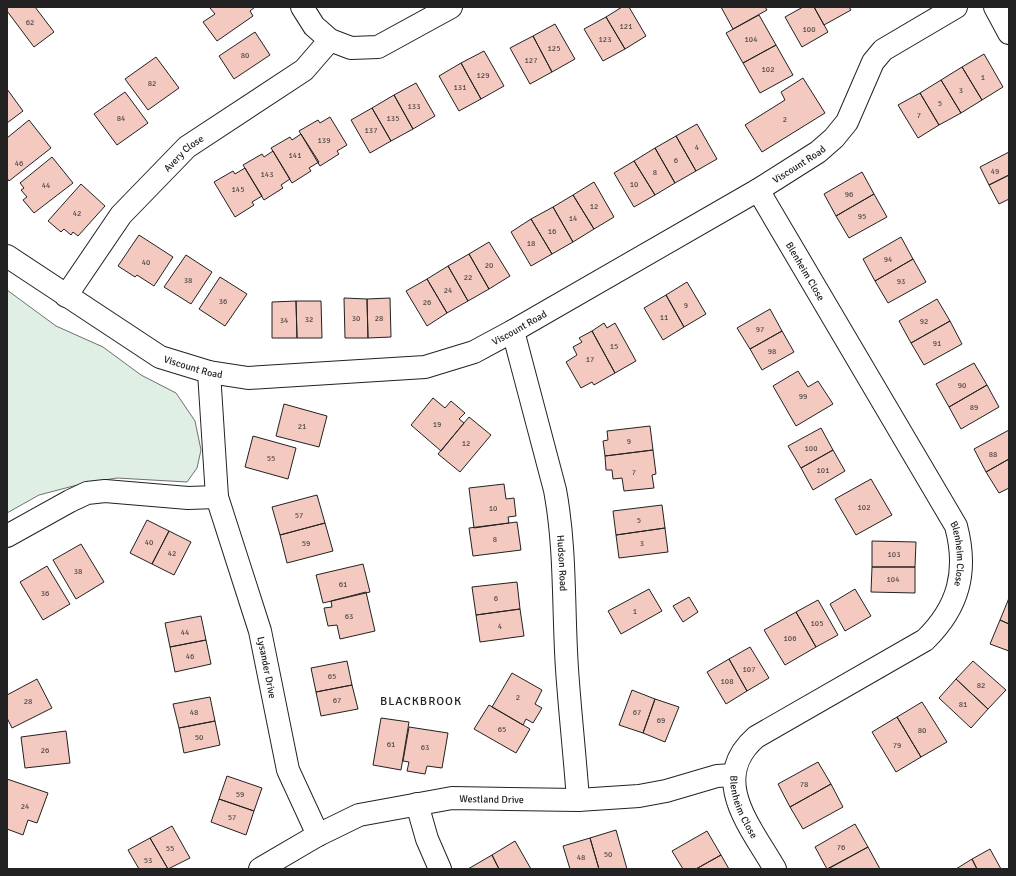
<svg xmlns="http://www.w3.org/2000/svg" width="1016" height="876" font-family="Signika,sans-serif">
	<style>
		.green { fill: #e0efe3; stroke: #6f6f6f }
		.building { fill: #f3c9c0; stroke: #222 }
		.lines { fill: none; stroke-linecap: round; stroke-linejoin: round }
		.street-casing { stroke: #222; stroke-width: 24 }
		.street { stroke: #fff; stroke-width: 22 }
		.labels { text-anchor: middle; stroke-width: 3; stroke-linejoin: round; paint-order: stroke }
		.number-label { font-size: 8px; fill: #564c4a }
		.street-label { font-size: 10px; fill: #222; stroke: #fff }
		.quarter-label { font-size: 12px; letter-spacing: 1px; fill: #222; stroke: #fff }
	</style>
	<rect width="100%" height="100%" fill="#fff"/>
	<path class="green" d="M7,290L56,326L103,347L141,375L176,393L195,421L201,450L197,468L187,482L117,478L85,483L39,495L7,513Z"/>
	<path class="building" d="M7,7H35L54,32L34,47L7,11Z
		M212,7H255L250,11L253,16L217,41L203,22L215,14L210,8Z
		M622,7H629L646,36L625,49L606,17Z
		M721,7H765L767,10L733,29Z
		M803,7H814L828,32L802,47L785,17Z
		M814,7H849L851,10L824,25Z
		M759,15L776,45L743,63L726,33Z
		M606,17L625,49L603,61L584,29Z
		M555,24L575,59L552,72L533,36Z
		M255,32L270,55L234,79L219,56Z
		M533,36L552,72L530,84L510,48Z
		M776,45L793,75L760,93L743,63Z
		M484,51L504,86L481,99L461,63Z
		M984,54L1003,87L982,100L962,67Z
		M156,57L179,88L148,110L125,79Z
		M461,63L481,99L459,111L439,76Z
		M962,67L982,100L961,113L941,80Z
		M803,78L825,113L762,152L745,125L785,100L781,92Z
		M941,80L961,113L939,125L920,93Z
		M416,83L435,116L413,129L394,95Z
		M7,89L23,111L7,123Z
		M125,92L148,123L117,145L94,114Z
		M920,93L939,125L918,138L898,105Z
		M394,95L413,129L391,141L372,108Z
		M372,108L391,141L370,153L351,120Z
		M330,117L347,145L337,151L339,154L320,166L299,131L318,120L320,123Z
		M29,120L51,148L9,181L7,178V138Z
		M697,124L717,159L696,171L676,136Z
		M301,134L319,162L309,168L311,171L292,183L271,148L290,137L292,140Z
		M676,136L696,171L675,183L655,148Z
		M655,148L675,183L655,195L634,161Z
		M273,151L290,179L281,185L283,188L264,200L243,165L262,154L264,157Z
		M1009,152V175L989,185L980,167Z
		M52,157L73,183L34,213L23,200L27,197L21,190L24,188L20,183Z
		M634,161L655,195L634,207L614,173Z
		M245,168L262,196L252,202L254,205L235,217L214,182L233,171L235,174Z
		M862,172L874,194L836,216L824,194Z
		M1009,175V199L999,204L989,185Z
		M594,182L614,217L594,229L573,195Z
		M81,184L105,206L78,236L73,232L71,235L64,229L61,232L48,221Z
		M874,194L887,217L849,238L836,216Z
		M573,195L594,229L573,242L553,207Z
		M553,207L573,242L552,254L531,219Z
		M531,219L552,254L531,266L511,232Z
		M139,235L173,257L154,286L137,275L135,277L118,266Z
		M901,237L913,259L875,281L863,259Z
		M489,242L510,276L489,289L469,254Z
		M469,254L489,289L468,301L448,266Z
		M186,255L212,272L191,304L164,287Z
		M913,259L926,282L888,303L875,281Z
		M448,266L468,301L447,313L427,279Z
		M220,277L247,294L225,326L199,309Z
		M427,279L447,313L427,326L406,291Z
		M687,282L706,314L684,327L666,295Z
		M666,295L684,327L663,340L644,308Z
		M344,298L367,299L368,338H345Z
		M390,298L391,337L368,338L367,299Z
		M937,299L950,321L911,343L899,321Z
		M296,301H321L322,338H297Z
		M296,301L297,338H272V302Z
		M770,309L782,331L750,349L737,328Z
		M950,321L962,344L924,365L911,343Z
		M604,323L607,328L615,323L636,361L615,373L592,331Z
		M592,331L615,373L594,385L592,382L581,388L566,362L577,355L573,347L582,342L579,338Z
		M782,331L794,352L762,370L750,349Z
		M974,363L987,385L949,407L936,384Z
		M798,371L808,387L818,381L833,404L796,426L773,386Z
		M987,385L999,407L961,429L949,407Z
		M433,398L445,408L451,401L465,413L459,419L464,423L441,451L411,425Z
		M284,404L327,416L319,447L276,436Z
		M469,417L491,435L460,472L438,454Z
		M650,426L653,450L605,456L603,441L608,440L607,431Z
		M821,428L833,450L801,468L788,446Z
		M1009,430V459L986,472L974,449Z
		M253,436L296,448L288,479L245,467Z
		M653,450L656,474L652,475L654,488L624,491L622,478L613,479L612,470H606L605,456Z
		M833,450L845,471L813,490L801,468Z
		M1009,459V488L999,493L986,472Z
		M871,479L892,515L856,535L835,499Z
		M504,484L506,499L514,498L516,516L508,517L509,523L474,528L469,488Z
		M317,495L325,523L280,535L272,507Z
		M662,505L665,528L616,535L613,511Z
		M147,520L169,531L152,564L130,553Z
		M517,522L521,550L473,556L469,528Z
		M325,523L333,551L287,563L280,535Z
		M665,528L668,552L619,558L616,535Z
		M169,531L191,542L174,575L152,564Z
		M872,541L916,542L915,567H872Z
		M81,544L104,582L76,599L53,560Z
		M363,564L370,592L323,603L316,575Z
		M47,566L70,604L43,620L20,582Z
		M872,567H915V593L871,592Z
		M517,582L520,609L476,615L472,587Z
		M649,589L662,611L621,634L608,611Z
		M855,589L871,616L845,631L830,604Z
		M366,592L375,631L340,639L337,625L328,626L324,608L332,607L331,601Z
		M689,597L698,612L683,622L673,606Z
		M1009,598V624L1000,620Z
		M818,600L838,635L816,647L796,612Z
		M520,609L524,636L480,642L476,615Z
		M796,612L816,647L785,665L764,630Z
		M201,616L206,640L170,647L165,623Z
		M1000,620L1009,624V651L990,644Z
		M206,640L211,664L175,672L170,647Z
		M750,647L769,678L747,691L729,659Z
		M729,659L747,691L726,704L707,672Z
		M347,661L352,685L316,692L311,668Z
		M973,661L1006,690L988,709L956,679Z
		M512,673L542,690L535,704L542,708L533,723L526,719L523,725L492,707Z
		M37,679L52,708L12,728L7,718V695Z
		M956,679L988,709L971,728L939,698Z
		M352,685L358,709L321,716L316,692Z
		M632,690L655,699L643,733L619,725Z
		M210,697L215,721L179,728L173,704Z
		M655,699L679,707L665,742L643,733Z
		M922,702L947,742L921,757L897,717Z
		M489,705L530,729L516,753L474,729Z
		M897,717L921,757L896,772L872,732Z
		M381,718L409,722L401,770L373,765Z
		M215,721L220,745L184,753L179,728Z
		M409,727L448,733L442,768L427,766L425,774L407,771L409,762L403,761Z
		M66,731L70,763L25,768L21,737Z
		M818,762L831,784L790,807L778,784Z
		M227,776L262,788L254,811L219,799Z
		M7,779L48,793L37,823L28,820L23,835L7,829Z
		M831,784L843,807L803,829L790,807Z
		M219,799L254,811L246,835L211,822Z
		M855,824L868,847L827,869L815,847Z
		M172,826L190,858L168,869L150,838Z
		M616,830L627,869H599L590,838Z
		M707,831L721,855L696,869H683L672,851Z
		M150,838L168,869H139L128,850Z
		M590,838L599,869H570L563,846Z
		M515,841L531,869H499L492,855Z
		M868,847L880,869H828Z
		M990,849L1001,869H977L972,859Z
		M492,855L499,869H468Z
		M721,855L729,869H696Z
		M972,859L977,869H956Z"/>
	<g class="lines">
		<defs>
			<g id="street">
				<path d="M302,7L314,26L330,40L351,48L378,47L451,7"/>
				<path d="M995,7L1009,33"/>
				<path id="s1" d="M758,190L956,526C968,571 959,607 925,640L756,737C708,779 751,827 775,869"/>
				<path id="s2" d="M7,256L160,357L209,372L248,378L425,367L474,352L513,331L758,190L818,152L834,138L847,122L873,62L883,50L956,7"/>
				<path id="s3" d="M66,296L121,215L187,147L304,70L330,40"/>
				<path id="s4" d="M513,331L555,490C566,549 563,609 567,669C570,713 575,757 578,800"/>
				<path id="s5" d="M209,372L217,497L260,631L288,770L318,835"/>
				<path d="M7,536L70,501L87,493L105,491L188,498L217,497"/>
				<path d="M417,804L427,839L440,869"/>
				<path id="s6" d="M260,869L318,835L359,815L452,798L578,800L639,796L666,791L717,776L734,775"/>
			</g>
		</defs>
		<use href="#street" class="street-casing"/>
		<use href="#street" class="street"/>
	</g>
	<g class="labels">
		<g class="number-label">
			<text x="30" y="25">62</text>
			<text x="626" y="29">121</text>
			<text x="809" y="32">100</text>
			<text x="605" y="42">123</text>
			<text x="751" y="42">104</text>
			<text x="554" y="51">125</text>
			<text x="245" y="58">80</text>
			<text x="531" y="63">127</text>
			<text x="768" y="72">102</text>
			<text x="483" y="78">129</text>
			<text x="983" y="80">1</text>
			<text x="152" y="86">82</text>
			<text x="460" y="90">131</text>
			<text x="961" y="93">3</text>
			<text x="940" y="106">5</text>
			<text x="414" y="109">133</text>
			<text x="919" y="118">7</text>
			<text x="121" y="121">84</text>
			<text x="393" y="121">135</text>
			<text x="785" y="122">2</text>
			<text x="371" y="133">137</text>
			<text x="324" y="143">139</text>
			<text x="697" y="150">4</text>
			<text x="295" y="158">141</text>
			<text x="676" y="163">6</text>
			<text x="19" y="166">46</text>
			<text x="995" y="174">49</text>
			<text x="655" y="175">8</text>
			<text x="267" y="177">143</text>
			<text x="634" y="187">10</text>
			<text x="46" y="188">44</text>
			<text x="238" y="192">145</text>
			<text x="849" y="197">96</text>
			<text x="594" y="209">12</text>
			<text x="77" y="216">42</text>
			<text x="862" y="219">95</text>
			<text x="573" y="221">14</text>
			<text x="552" y="234">16</text>
			<text x="531" y="246">18</text>
			<text x="888" y="262">94</text>
			<text x="146" y="265">40</text>
			<text x="489" y="268">20</text>
			<text x="468" y="280">22</text>
			<text x="188" y="283">38</text>
			<text x="901" y="284">93</text>
			<text x="448" y="293">24</text>
			<text x="223" y="304">36</text>
			<text x="427" y="305">26</text>
			<text x="686" y="308">9</text>
			<text x="664" y="320">11</text>
			<text x="356" y="321">30</text>
			<text x="379" y="321">28</text>
			<text x="309" y="322">32</text>
			<text x="284" y="323">34</text>
			<text x="924" y="324">92</text>
			<text x="760" y="332">97</text>
			<text x="937" y="346">91</text>
			<text x="614" y="349">15</text>
			<text x="772" y="354">98</text>
			<text x="590" y="362">17</text>
			<text x="962" y="388">90</text>
			<text x="803" y="399">99</text>
			<text x="974" y="410">89</text>
			<text x="437" y="427">19</text>
			<text x="302" y="429">21</text>
			<text x="629" y="444">9</text>
			<text x="466" y="446">12</text>
			<text x="811" y="451">100</text>
			<text x="993" y="457">88</text>
			<text x="271" y="461">55</text>
			<text x="823" y="473">101</text>
			<text x="634" y="475">7</text>
			<text x="864" y="510">102</text>
			<text x="493" y="511">10</text>
			<text x="299" y="518">57</text>
			<text x="639" y="523">5</text>
			<text x="495" y="542">8</text>
			<text x="149" y="545">40</text>
			<text x="306" y="546">59</text>
			<text x="642" y="546">3</text>
			<text x="172" y="556">42</text>
			<text x="894" y="557">103</text>
			<text x="78" y="574">38</text>
			<text x="893" y="582">104</text>
			<text x="343" y="587">61</text>
			<text x="45" y="596">36</text>
			<text x="496" y="601">6</text>
			<text x="635" y="614">1</text>
			<text x="349" y="619">63</text>
			<text x="817" y="626">105</text>
			<text x="500" y="629">4</text>
			<text x="185" y="635">44</text>
			<text x="790" y="641">106</text>
			<text x="190" y="659">46</text>
			<text x="749" y="672">107</text>
			<text x="332" y="679">65</text>
			<text x="727" y="684">108</text>
			<text x="981" y="688">82</text>
			<text x="518" y="700">2</text>
			<text x="337" y="703">67</text>
			<text x="28" y="704">28</text>
			<text x="963" y="707">81</text>
			<text x="194" y="715">48</text>
			<text x="637" y="715">67</text>
			<text x="661" y="723">69</text>
			<text x="502" y="732">65</text>
			<text x="922" y="733">80</text>
			<text x="199" y="740">50</text>
			<text x="391" y="747">61</text>
			<text x="897" y="748">79</text>
			<text x="425" y="750">63</text>
			<text x="45" y="753">26</text>
			<text x="804" y="787">78</text>
			<text x="240" y="797">59</text>
			<text x="25" y="809">24</text>
			<text x="232" y="820">57</text>
			<text x="841" y="850">76</text>
			<text x="170" y="851">55</text>
			<text x="608" y="857">50</text>
			<text x="581" y="860">48</text>
			<text x="148" y="863">53</text>
		</g>
		<g class="street-label">
			<text dy="4" stroke="none"><textPath href="#s3" startOffset="186">Avery Close</textPath></text>
			<text dy="4" stroke="none"><textPath href="#s2" startOffset="878">Viscount Road</textPath></text>
			<text dy="4" stroke="none"><textPath href="#s1" startOffset="94">Blenheim Close</textPath></text>
			<text dy="4" stroke="none"><textPath href="#s2" startOffset="554">Viscount Road</textPath></text>
			<text dy="4" stroke="none"><textPath href="#s2" startOffset="218">Viscount Road</textPath></text>
			<text dy="4" stroke="none"><textPath href="#s1" startOffset="418">Blenheim Close</textPath></text>
			<text dy="4" stroke="none"><textPath href="#s4" startOffset="238">Hudson Road</textPath></text>
			<text dy="4" stroke="none"><textPath href="#s5" startOffset="303">Lysander Drive</textPath></text>
			<text dy="4" stroke="none"><textPath href="#s6" startOffset="247">Westland Drive</textPath></text>
			<text dy="4" stroke="none"><textPath href="#s1" startOffset="788">Blenheim Close</textPath></text>
		</g>
		<g class="quarter-label">
			<text x="421" y="705">BLACKBROOK</text>
		</g>
	</g>
	<rect width="1016" height="876" fill="none" stroke="#222222" stroke-width="16"/>
</svg>
